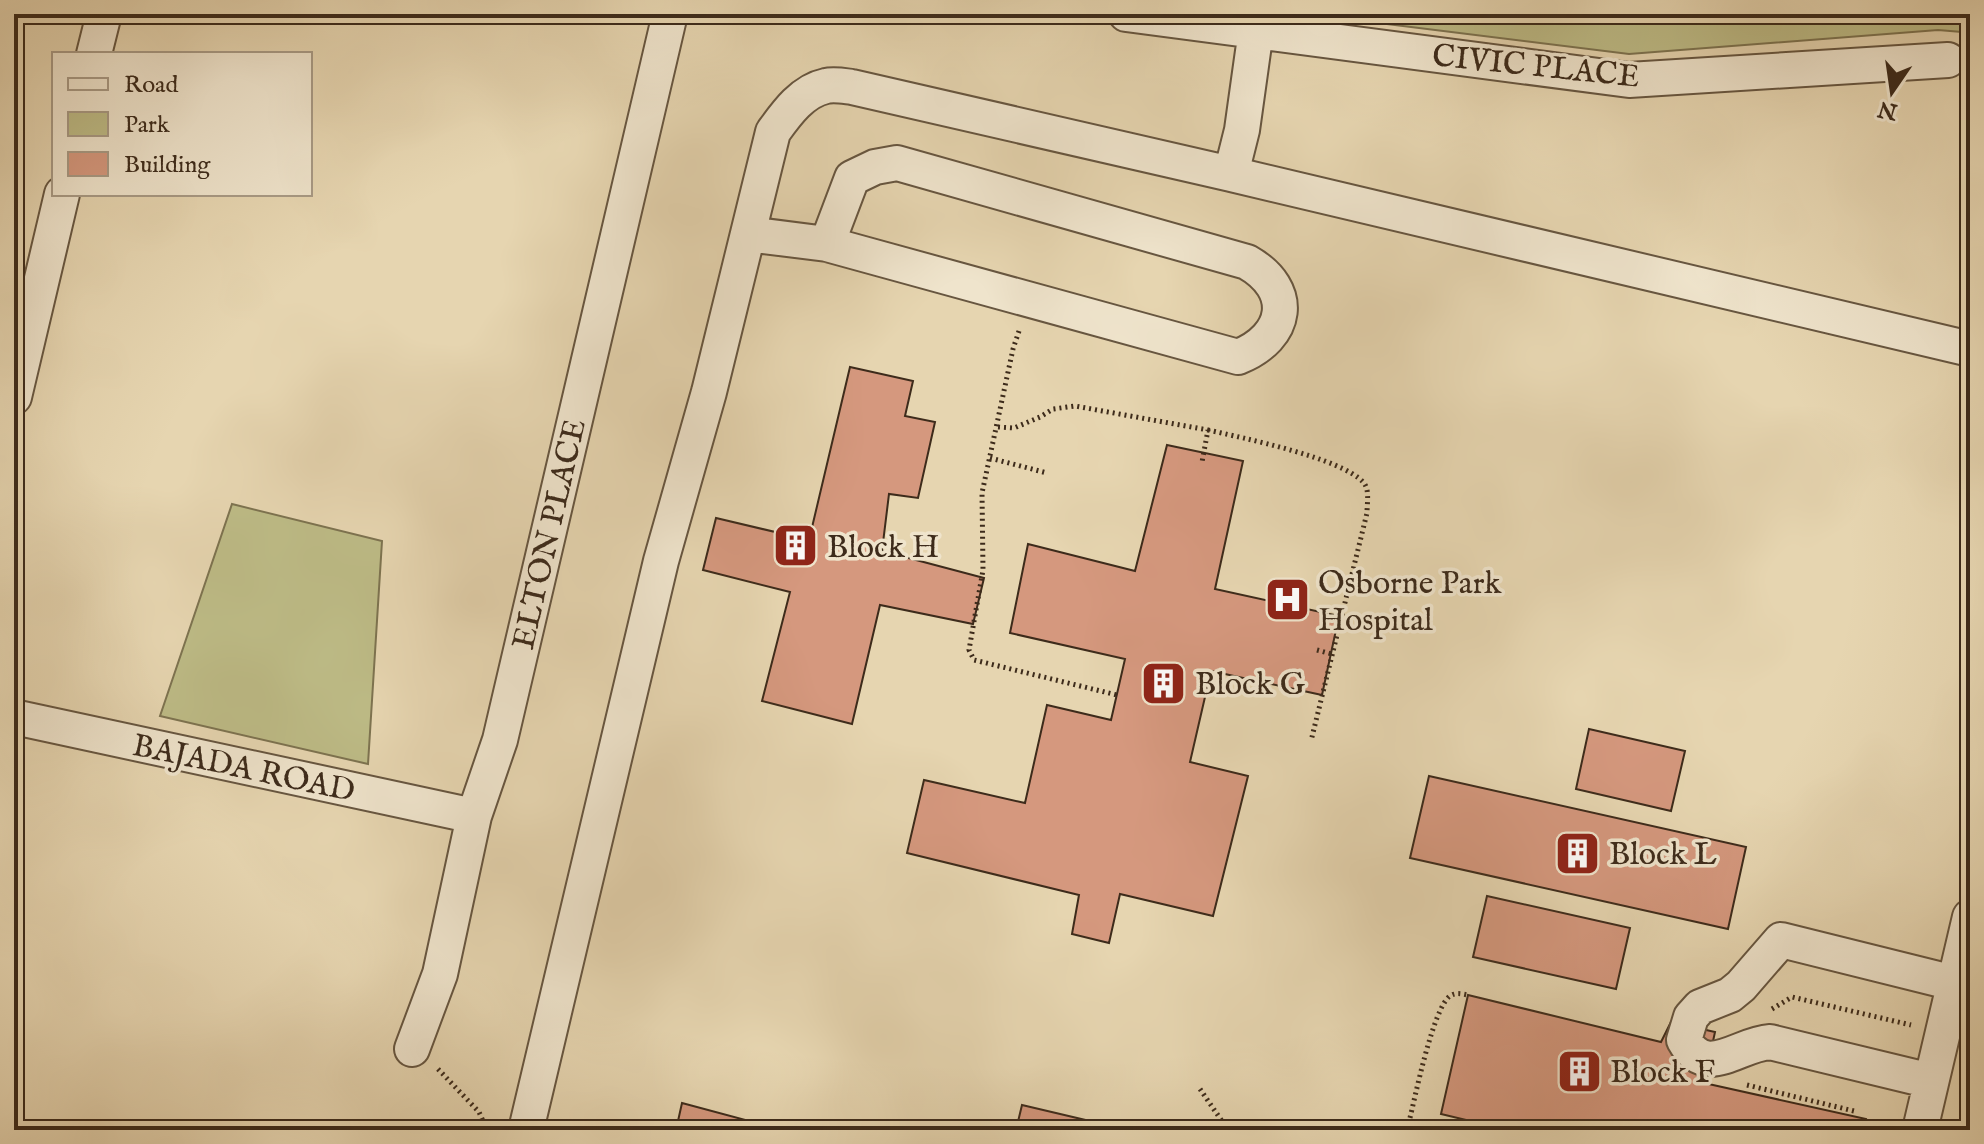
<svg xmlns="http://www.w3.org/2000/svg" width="1984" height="1144" font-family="'IM FELL English',serif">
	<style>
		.green { fill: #bdbb86; stroke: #7d7350; stroke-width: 2 }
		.building { fill: #d5987e; stroke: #3d2b1b; stroke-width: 2 }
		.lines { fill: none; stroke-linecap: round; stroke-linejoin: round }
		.minor-casing { stroke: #675640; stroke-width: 38 }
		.path { stroke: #3d2b1b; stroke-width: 5; stroke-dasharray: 2 4; stroke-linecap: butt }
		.minor { stroke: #efe4cc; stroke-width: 34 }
		.labels { text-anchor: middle; stroke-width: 7; stroke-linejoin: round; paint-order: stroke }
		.street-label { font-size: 32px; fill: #3d2b1b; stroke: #efe4cc }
		.poi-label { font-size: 32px; fill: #3d2b1b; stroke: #efe4cc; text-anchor: start }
	</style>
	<rect width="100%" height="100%" fill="#e6d5b0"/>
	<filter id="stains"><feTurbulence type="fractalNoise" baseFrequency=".0025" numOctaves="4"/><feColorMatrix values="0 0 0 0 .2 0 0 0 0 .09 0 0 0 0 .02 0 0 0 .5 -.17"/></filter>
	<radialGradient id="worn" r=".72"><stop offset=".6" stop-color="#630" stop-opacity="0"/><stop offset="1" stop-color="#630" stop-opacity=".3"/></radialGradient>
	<path class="green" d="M1306,14H1970V42L1962,32L1938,30L1629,54Z
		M232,504L382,541L368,764L160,716Z"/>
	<path class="building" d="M850,367L913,381L905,416L935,422L918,498L889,494L882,551L984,578L973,624L880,605L852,724L762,701L790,592L703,570L716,518L809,540Z
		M1167,445L1243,461L1215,589L1339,616L1322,695L1211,671L1190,762L1248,776L1213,916L1120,894L1109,943L1072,934L1079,895L907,853L924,780L1025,803L1047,705L1111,720L1125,659L1010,633L1028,544L1135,571Z
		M1589,729L1685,751L1671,811L1576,789Z
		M1429,776L1746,847L1728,929L1410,858Z
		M1487,896L1630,928L1616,989L1473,957Z
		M1468,995L1661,1042L1671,1022L1715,1032L1704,1083L1866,1119L1864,1130H1508L1441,1114Z
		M682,1103L768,1126L767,1130H676Z
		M1022,1105L1128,1130H1016Z"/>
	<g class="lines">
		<defs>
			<path id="minor" d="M1126,14L1629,80L1948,60
				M94,54L104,14
				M1231,174L1970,349
				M748,234L827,244L1238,357C1288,337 1296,290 1247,262L897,163L875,167L852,178L827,244
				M14,397L62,194
				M14,717L474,816
				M412,1049L440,974L474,816L500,740L670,14
				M1931,1081L1770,1042C1738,1044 1706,1080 1684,1040L1691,1017L1700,1007L1730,995L1741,986L1781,940L1954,983
				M526,1130L661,561L709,392L773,132C786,114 802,91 826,86C834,84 844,86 852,87L1231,174L1242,130L1256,30
				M1920,1130L1970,917"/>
		</defs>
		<use href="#minor" class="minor-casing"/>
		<path class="path" d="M1019,331L1013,349L982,493L983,570L969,650L974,660L1117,695
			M998,427L1014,428L1040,417L1053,409L1075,406L1208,430L1202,462
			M1208,430C1243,438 1341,458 1363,482C1370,489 1367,503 1367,513L1311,741
			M990,458L1047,473
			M1317,650L1332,654
			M1772,1009L1792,997L1911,1025
			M438,1069L479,1112L487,1130
			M1747,1085L1854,1111
			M1200,1089L1228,1130
			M1391,1130L1409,1122C1415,1098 1433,1008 1450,996C1456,992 1462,994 1468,995"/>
		<use href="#minor" class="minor"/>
	</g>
	<defs>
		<symbol id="building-square" viewBox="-11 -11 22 22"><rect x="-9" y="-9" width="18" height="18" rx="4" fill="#8f2418" stroke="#efe4cc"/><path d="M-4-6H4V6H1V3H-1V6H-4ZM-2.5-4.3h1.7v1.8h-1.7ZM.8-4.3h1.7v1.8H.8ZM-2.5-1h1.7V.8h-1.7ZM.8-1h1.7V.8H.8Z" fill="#fff"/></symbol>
		<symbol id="hospital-square" viewBox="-11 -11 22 22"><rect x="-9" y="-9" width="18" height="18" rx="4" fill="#8f2418" stroke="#efe4cc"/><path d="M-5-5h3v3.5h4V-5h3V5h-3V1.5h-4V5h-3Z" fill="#fff"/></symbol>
	</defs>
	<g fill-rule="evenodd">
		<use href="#building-square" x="770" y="520" width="51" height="51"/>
		<use href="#hospital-square" x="1262" y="574" width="51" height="51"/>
		<use href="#building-square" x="1138" y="658" width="51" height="51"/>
		<use href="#building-square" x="1552" y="828" width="51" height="51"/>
		<use href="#building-square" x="1554" y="1046" width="51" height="51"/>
	</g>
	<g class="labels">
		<g class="street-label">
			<text transform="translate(1536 65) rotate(6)" y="11">CIVIC PLACE</text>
			<text transform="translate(548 534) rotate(-77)" y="11">ELTON PLACE</text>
			<text transform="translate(244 767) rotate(12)" y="11">BAJADA ROAD</text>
		</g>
		<g class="poi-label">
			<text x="827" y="557">Block H</text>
			<text x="1318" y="593">Osborne Park<tspan x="1318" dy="37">Hospital</tspan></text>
			<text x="1195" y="694">Block G</text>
			<text x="1609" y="864">Block L</text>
			<text x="1610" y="1082">Block F</text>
		</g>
	</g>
	<rect width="1984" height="1144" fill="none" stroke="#e6d5b0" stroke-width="48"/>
	<rect x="16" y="16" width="1952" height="1112" fill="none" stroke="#3d2b1b" stroke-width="4"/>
	<rect x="24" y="24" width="1936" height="1096" fill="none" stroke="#3d2b1b" stroke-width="2"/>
	<rect x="52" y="52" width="260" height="144" fill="#efe4cc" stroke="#a89a85" stroke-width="2"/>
	<rect x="68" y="78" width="40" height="12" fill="#efe4cc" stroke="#a89a85" stroke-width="2"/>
	<text x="124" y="92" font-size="24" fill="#3d2b1b">Road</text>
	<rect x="68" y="112" width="40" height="24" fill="#bdbb86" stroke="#a89a85" stroke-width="2"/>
	<text x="124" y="132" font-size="24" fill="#3d2b1b">Park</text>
	<rect x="68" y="152" width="40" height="24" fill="#d5987e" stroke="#a89a85" stroke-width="2"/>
	<text x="124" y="172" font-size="24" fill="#3d2b1b">Building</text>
	<g transform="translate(1892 92) rotate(193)" stroke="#efe4cc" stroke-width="6" paint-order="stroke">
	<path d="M0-6L14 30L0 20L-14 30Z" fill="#3d2b1b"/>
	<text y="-12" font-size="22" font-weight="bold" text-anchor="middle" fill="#3d2b1b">N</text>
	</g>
	<rect width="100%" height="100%" filter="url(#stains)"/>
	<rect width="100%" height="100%" fill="url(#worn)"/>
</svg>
